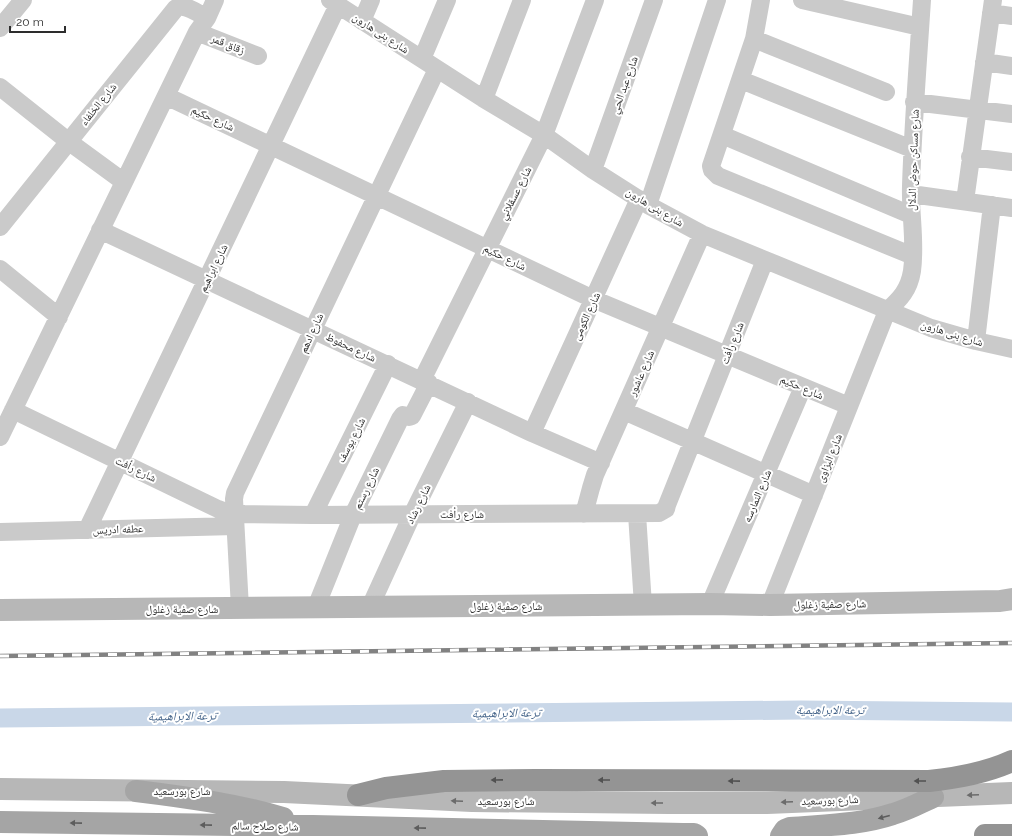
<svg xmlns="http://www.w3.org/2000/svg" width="1012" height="836" font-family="Raleway,'Noto Naskh Arabic',sans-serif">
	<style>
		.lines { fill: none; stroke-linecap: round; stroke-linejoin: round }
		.canal { stroke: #c9d7e8; stroke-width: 19 }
		.street { stroke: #cacaca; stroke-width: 18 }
		.secondary { stroke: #b7b7b7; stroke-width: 22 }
		.primary { stroke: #a5a5a5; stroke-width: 22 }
		.highway { stroke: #949494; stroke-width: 22 }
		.rail-casing { stroke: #828282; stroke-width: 4.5 }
		.rail { stroke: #fff; stroke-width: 3; stroke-dasharray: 9; stroke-linecap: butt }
		.oneway { fill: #515151 }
		.oneway2 { fill: #6b6b6b }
		.oneway3 { fill: #5d5d5d }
		.labels { text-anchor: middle; stroke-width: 4; stroke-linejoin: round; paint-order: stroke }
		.street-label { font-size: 11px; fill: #2d2d2d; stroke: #fff }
		.water-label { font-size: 12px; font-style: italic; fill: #426288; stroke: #fff }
	</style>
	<rect width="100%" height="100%" fill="#fff"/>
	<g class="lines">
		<path class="canal" d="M0,718L800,710L1012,712"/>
		<path class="street" d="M330,0L484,99L544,135L593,170L648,205L702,234L931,328L976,341L1012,349
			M761,0L754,39L711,166L712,170L718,176L913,256
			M802,0L920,27
			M991,13L1012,16
			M362,21L371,0
			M0,28L23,0
			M197,32L258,56
			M754,39L886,92
			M422,59L447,0
			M984,62L1012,66
			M741,80L912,149
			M0,87L68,141L124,182
			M166,96L593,299L849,406
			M484,99L522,0
			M914,102L1012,114
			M722,135L911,215
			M970,157L1012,162
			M593,170L654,0
			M911,194L1012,208
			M965,201L993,0
			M648,205L717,0
			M0,227L176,8C185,3 199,14 207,18
			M100,230L532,433L601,463
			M0,269L59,317
			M976,341L992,205
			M422,380L544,135L595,0
			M13,410L218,509L226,512L244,514L313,515L659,513L666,509L667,505C699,423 733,342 765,260
			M624,411L814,495
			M532,433L639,199
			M0,437L197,32L207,18L215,0
			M584,514L591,488L595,475L702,234
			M637,514L643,605
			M313,515L388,364
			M87,530L338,5
			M0,532L235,526
			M710,604L803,387
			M770,605L887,311C900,299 909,290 912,271C916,243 910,214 911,186C913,123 918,62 922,0
			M316,607L353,515L400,419L403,415L409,417L412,416L429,383
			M370,607L412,515L468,402
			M240,608L234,499L235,493L437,69"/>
		<path class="secondary" d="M0,610L710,604L770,605L1000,601L1012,599
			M0,789L284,792L472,801L669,803H767L1012,793"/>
		<path class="primary" d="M136,791C186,797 235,804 283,818
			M0,822L313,826L683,834H694L697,836
			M781,836L785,830L790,828C825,825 860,825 893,814C907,810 920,803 933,797"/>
		<path class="highway" d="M358,795L386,788L444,781L536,780L929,781C958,778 986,773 1012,761
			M985,835H1012"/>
		<defs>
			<path id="rail" d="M0,656L1012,643"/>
		</defs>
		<use href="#rail" class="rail-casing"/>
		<use href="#rail" class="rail"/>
	</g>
	<defs><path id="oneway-solid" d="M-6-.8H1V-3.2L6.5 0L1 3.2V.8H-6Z"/></defs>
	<g class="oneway">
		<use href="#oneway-solid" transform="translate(497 780) rotate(179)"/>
		<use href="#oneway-solid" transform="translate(604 780) rotate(-180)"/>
		<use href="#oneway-solid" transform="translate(734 781) rotate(-179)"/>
		<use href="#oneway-solid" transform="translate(920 781) rotate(180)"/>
	</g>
	<g class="oneway2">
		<use href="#oneway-solid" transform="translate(973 795) rotate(178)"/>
		<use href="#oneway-solid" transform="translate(457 801) rotate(-178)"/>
		<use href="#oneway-solid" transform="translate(787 802) rotate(178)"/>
		<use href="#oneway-solid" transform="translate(657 803) rotate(-180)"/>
	</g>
	<g class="oneway3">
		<use href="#oneway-solid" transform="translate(884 817) rotate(165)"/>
		<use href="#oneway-solid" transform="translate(76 823) rotate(-179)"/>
		<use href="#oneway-solid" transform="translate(206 825) rotate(-179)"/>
		<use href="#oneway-solid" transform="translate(420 828) rotate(-179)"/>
	</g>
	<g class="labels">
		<g class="street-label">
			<text transform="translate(381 33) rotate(33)" y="4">شارع بنى هارون</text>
			<text transform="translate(228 44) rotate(22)" y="4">زقاق قمر</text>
			<text transform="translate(624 85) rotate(-70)" y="4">شارع عبد الحي</text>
			<text transform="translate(98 104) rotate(-51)" y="4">شارع الخلفاء</text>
			<text transform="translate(213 118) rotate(25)" y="4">شارع حكيم</text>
			<text transform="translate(913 160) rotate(-88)" y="4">شارع مساكن حوض الدلال</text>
			<text transform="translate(515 193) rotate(-63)" y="4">شارع عسقلاني</text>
			<text transform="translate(655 207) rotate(31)" y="4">شارع بنى هارون</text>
			<text transform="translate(505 257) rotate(26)" y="4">شارع حكيم</text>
			<text transform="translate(213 268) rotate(-64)" y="4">شارع ابراهيم</text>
			<text transform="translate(586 316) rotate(-65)" y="4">شارع الكومى</text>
			<text transform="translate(311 333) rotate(-65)" y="4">شارع ادهم</text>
			<text transform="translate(952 333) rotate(17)" y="4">شارع بنى هارون</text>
			<text transform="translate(732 343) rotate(-68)" y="4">شارع رأفت</text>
			<text transform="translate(351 347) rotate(25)" y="4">شارع محفوظ</text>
			<text transform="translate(641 373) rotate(-66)" y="4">شارع عاشور</text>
			<text transform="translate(802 387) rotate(23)" y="4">شارع حكيم</text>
			<text transform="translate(351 440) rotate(-63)" y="4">شارع يوسف</text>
			<text transform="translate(829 458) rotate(-68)" y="4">شارع البزاوى</text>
			<text transform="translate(136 469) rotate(26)" y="4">شارع رأفت</text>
			<text transform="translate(366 488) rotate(-64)" y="4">شارع رستم</text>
			<text transform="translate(757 496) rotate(-67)" y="4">شارع النمارسه</text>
			<text transform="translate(418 504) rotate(-64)" y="4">شارع رشاد</text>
			<text x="462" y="518">شارع رأفت</text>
			<text transform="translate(118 529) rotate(-2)" y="4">عطفه ادريس</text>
			<text transform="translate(830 604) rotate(-1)" y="4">شارع صفية زغلول</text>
			<text x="506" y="610">شارع صفية زغلول</text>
			<text x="182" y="613">شارع صفية زغلول</text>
			<text x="182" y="795">شارع بورسعيد</text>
			<text transform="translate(830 800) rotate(-2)" y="4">شارع بورسعيد</text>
			<text x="506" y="805">شارع بورسعيد</text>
			<text transform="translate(265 826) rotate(1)" y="4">شارع صلاح سالم</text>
		</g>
		<g class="water-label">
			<text x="830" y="714">ترعة الابراهيمية</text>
			<text transform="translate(506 713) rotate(-1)" y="4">ترعة الابراهيمية</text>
			<text transform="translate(182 716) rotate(-1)" y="4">ترعة الابراهيمية</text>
		</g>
	</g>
	<path d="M10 26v6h55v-6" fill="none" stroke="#2d2d2d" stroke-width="2"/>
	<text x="16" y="26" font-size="12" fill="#2d2d2d" stroke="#ffffff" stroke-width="3" paint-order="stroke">20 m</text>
</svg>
